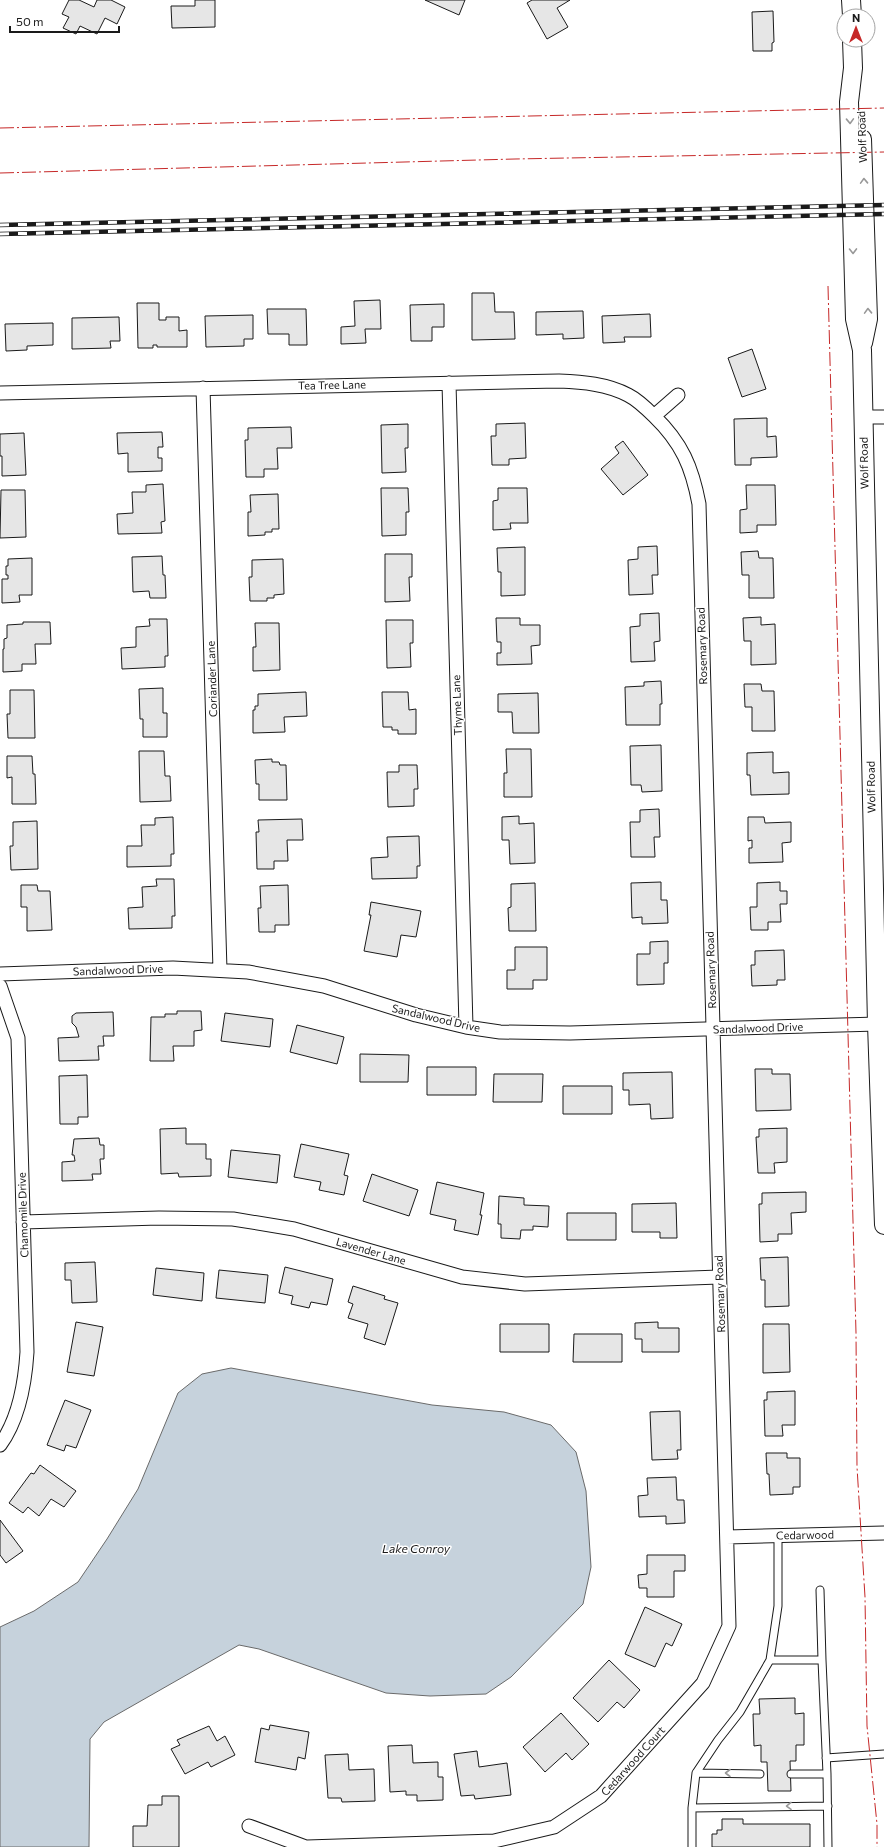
<svg xmlns="http://www.w3.org/2000/svg" width="884" height="1847" font-family="Commissioner,sans-serif">
	<style>
		.water { fill: #c6d2dc; stroke: #6a6a6a }
		.building { fill: #e6e6e6; stroke: #1a1a1a }
		.lines { fill: none; stroke-linecap: round; stroke-linejoin: round }
		.service-casing { stroke: #1a1a1a; stroke-width: 9 }
		.minor-casing { stroke: #1a1a1a; stroke-width: 15 }
		.secondary-casing { stroke: #1a1a1a; stroke-width: 20 }
		.service { stroke: #fff; stroke-width: 7 }
		.minor { stroke: #fff; stroke-width: 13 }
		.secondary { stroke: #fff; stroke-width: 18 }
		.rail-casing { stroke: #1a1a1a; stroke-width: 4.5 }
		.rail { stroke: #fff; stroke-width: 3; stroke-dasharray: 9; stroke-linecap: butt }
		.power { stroke: #c62828; stroke-width: 1; stroke-dasharray: 14 3 2 3; stroke-linecap: butt }
		.oneway { stroke: #989898 }
		.labels { text-anchor: middle; stroke-width: 3; stroke-linejoin: round; paint-order: stroke }
		.street-label { font-size: 11px; fill: #1a1a1a; stroke: #fff }
		.water-label { font-size: 12px; font-style: italic; fill: #1a1a1a; stroke: #fff }
	</style>
	<rect width="100%" height="100%" fill="#fff"/>
	<path class="water" d="M231,1368L432,1405L504,1412L551,1425L576,1452L586,1491L591,1567L583,1604L511,1677L486,1694L430,1696L386,1693L259,1649L239,1645L104,1722L90,1739L89,1847H0V1627L34,1611L78,1582L107,1539L138,1489L178,1393L202,1374Z"/>
	<path class="building" d="M69,0H79L94,7L97,0H111L125,7L117,24L105,18L97,34L80,26L76,34L63,28L69,17L62,14Z
		M195,0H215V27L172,28L171,6H195Z
		M425,0H465L459,15Z
		M532,0H570L557,8L568,27L547,39L527,3Z
		M773,11L774,42L772,43V51H753L752,12Z
		M472,293H494L495,312H514L515,339L472,340Z
		M380,300L381,329H365L366,343L341,344V327L355,326L354,301Z
		M137,303H159V320H166V317H179V331L187,330V347H157V345H153V348H138Z
		M444,304V327H432V341H411L410,305Z
		M267,309H306L307,345H289V334H268Z
		M583,311L584,338L563,339V334L536,335V312Z
		M650,314L651,337H624L625,342L603,343L602,316Z
		M253,315V339H244V346L206,347L205,316Z
		M119,317L120,341H110L111,348L72,349V318Z
		M53,323V345L27,346V350L6,351L5,324Z
		M752,349L766,389L742,397L728,358Z
		M767,418V437L776,436L777,457L751,458V465H735L734,419Z
		M525,423L526,458L509,459V465H492L491,436H496V424Z
		M408,424V448H405L406,472L382,473L381,425Z
		M291,427L292,448H277L278,469H264V477H246L245,440H248V428Z
		M162,432L163,447H158V458H162V471L128,472V453L118,454L117,433Z
		M24,433L26,475L2,476V456H0V434Z
		M623,441L648,475L623,495L601,469L619,453L615,447Z
		M163,484L165,521L161,522L162,533L118,534L117,514L133,513L132,492H146V485Z
		M746,485H775L776,525H757V532L740,533V510L747,509Z
		M381,488H408L409,512H406V535L382,536Z
		M498,488H527L528,523H510L511,529L493,530V501L498,500Z
		M1,490H25L26,537L0,538Z
		M278,494L279,529H272V532H265V535L248,536V512H251L250,495Z
		M657,546L658,575H652L653,594L629,595L628,560L638,559V547Z
		M525,547V595L501,596V572H498L497,548Z
		M758,551L759,558H773L774,598H749V575H742L741,552Z
		M385,554H412V577H409L410,601L385,602Z
		M162,556L163,575H165L166,598H150L149,591L133,592L132,557Z
		M32,558V595H19L20,602L2,603V579H8V575H6V566H8V559Z
		M283,559L284,594L274,595V598H267V601H250L249,577H252V560Z
		M659,613L660,641L654,642L655,661L631,662L630,627L640,626V614Z
		M761,617V625L775,624L776,664L751,665V641H744L743,618Z
		M496,618H520V625H540V645L531,646L532,664L497,665V653H501V642H497Z
		M149,619H167L168,656H165V667L122,669L121,648L136,647V627L150,626Z
		M386,620H413V643H410L411,667L387,668Z
		M23,622H50L51,644H35L36,664H22V671L3,672V649H4V639L7,638V625L23,624Z
		M255,623H279L280,670L253,671V647H256Z
		M661,681L662,704H660V725H626L625,687L644,686V682Z
		M744,684H761L762,691H774L775,731H752V707H745Z
		M163,688V713H167V737H143V719H140L139,689Z
		M10,690H34L35,738H8L7,714H10Z
		M306,692L307,716L284,717L285,732L253,733V710H255V706H258V694Z
		M382,692H408L409,710L416,709V734H398V730H392V727H383Z
		M538,693L539,733H513L512,712H498V694Z
		M661,745L662,791L642,792L641,785H631L630,746Z
		M506,749H531L532,797H504V773H507Z
		M139,751H164L165,776H170L171,801L140,802Z
		M773,752V773L789,772V794L751,795L750,775H747V753Z
		M7,756H32L33,774H35L36,804H12V777L7,778Z
		M272,759V762H279L280,765H286L287,800H259V784H256L255,760Z
		M399,765H417L418,789H414V806L388,807L387,772H399Z
		M659,809L660,837H654L655,857H631L630,822H640V810Z
		M519,816V824L534,823L535,863L510,864L509,840H502V817Z
		M173,817L174,854H171V866L127,867V846H142L141,825H155V818Z
		M748,817H764L765,823L791,822V842L782,843L783,862L749,863V848H752V840L748,841Z
		M302,819L303,840H287L288,861H274V869H257L256,832H259L258,820Z
		M37,821L38,869L11,870L10,846H13V822Z
		M419,836L420,866H417V878L372,879L371,858L388,857L387,837Z
		M156,879H174L175,916H172V928L129,929L128,908L143,907L142,887L157,886Z
		M661,882V900H667L668,923L642,924V917L632,918L631,883Z
		M780,882V891H787V904H780L781,922H768V930H751L750,907H757V883Z
		M535,883L536,931H509L508,908L511,907V884Z
		M21,885H37L38,891H50L52,930L27,931V907H21Z
		M288,885L289,925H275V932H259L258,908H261L260,886Z
		M371,902L421,911L416,937L401,935L397,957L364,951L371,915H369Z
		M668,941V963H664V984L637,985V954H650V942Z
		M515,947H547V980H533V989H507V970H515Z
		M784,950L785,980H777V985L752,986L751,965H755V951Z
		M177,1011H201L202,1030L194,1031V1046H173L174,1061H150L151,1017H165V1014H177Z
		M113,1012L114,1036H103L104,1046H98L99,1060L59,1061L58,1038L79,1037L76,1027L72,1023V1016L76,1013Z
		M225,1013L273,1019L270,1047L221,1041Z
		M297,1025L344,1037L337,1064L290,1052Z
		M360,1054L409,1055L408,1082H360Z
		M427,1067H476V1095H427Z
		M755,1069H772V1074H790L791,1110L756,1111Z
		M672,1072L673,1118L651,1119L650,1104L629,1105V1090H623V1073Z
		M494,1074H543L542,1102H493Z
		M87,1075L88,1117H78V1124H60L59,1076Z
		M563,1086H612V1114H563Z
		M186,1128V1144H206V1159H211V1176L179,1177L178,1173L161,1174L160,1129Z
		M787,1128V1162L774,1163L775,1173H758L756,1137H759V1129Z
		M99,1138L100,1145H104V1159H100L101,1174H92L93,1180L62,1181V1162L75,1161L74,1155H72L74,1139Z
		M301,1144L349,1154L344,1175L348,1176L344,1195L319,1190L321,1182L294,1177Z
		M231,1150L280,1155L277,1183L228,1177Z
		M372,1174L418,1190L409,1216L363,1201Z
		M437,1182L484,1193L480,1215H482L478,1235L454,1230L456,1220L430,1214Z
		M806,1192V1212L791,1213L792,1234H778V1241L760,1242L759,1204H762V1193Z
		M499,1196L524,1198V1205L549,1206L548,1227L533,1226V1230H521L520,1239L501,1238V1224H498Z
		M676,1203L677,1238H660V1232H632V1204Z
		M567,1213H616V1240H567Z
		M788,1257L789,1306L765,1307V1280H761L760,1258Z
		M95,1262L97,1302L72,1303L71,1280H65V1263Z
		M285,1267L333,1279L327,1305L311,1302L309,1308L291,1304L293,1296L279,1293Z
		M156,1268L204,1273L202,1301L153,1295Z
		M219,1270L268,1275L265,1303L216,1298Z
		M353,1286L385,1296L384,1299L398,1303L385,1345L364,1338L368,1324L348,1318L353,1304L348,1302Z
		M76,1322L103,1327L94,1376L67,1372Z
		M658,1322V1328H679V1352H642V1339H635V1323Z
		M500,1324H549V1352H500Z
		M763,1324H789L790,1372L763,1373Z
		M574,1334H622V1362H573Z
		M795,1391V1425H782L783,1436H765L764,1400H767V1392Z
		M65,1400L91,1410L76,1448L66,1445L64,1451L47,1445Z
		M680,1411L681,1450H677L678,1459L652,1460L650,1412Z
		M766,1453H787V1458H800V1487H793V1494L770,1495L769,1474H767Z
		M40,1465L76,1491L64,1507L51,1499L39,1516L28,1507L23,1513L9,1503L31,1473L34,1474Z
		M676,1477L677,1500H684L685,1523L666,1524V1516L639,1517L638,1496L648,1495L647,1478Z
		M0,1520L23,1551L6,1563L0,1555Z
		M647,1555H685V1571H674V1597H647V1588H639L638,1575L647,1574Z
		M645,1607L682,1624L672,1646L666,1643L655,1667L625,1654Z
		M609,1660L640,1690L624,1708L617,1702L598,1722L573,1698Z
		M795,1698V1714L804,1713V1745H796V1761H790L791,1791H768L767,1762H761V1745L754,1746L753,1714H760L759,1699Z
		M561,1713L589,1744L572,1760L566,1753L545,1772L523,1747Z
		M270,1725L309,1732L305,1759L298,1757L296,1770L255,1762L261,1728L269,1730Z
		M209,1726L217,1741L225,1736L235,1755L211,1767L208,1762L185,1774L171,1749L180,1745L177,1740Z
		M412,1745L413,1763L438,1762V1777H443V1800L417,1801V1795H406V1791L390,1792L388,1746Z
		M477,1751L479,1767L507,1763L511,1795L475,1799L474,1795L461,1796L454,1754Z
		M348,1754L349,1770L374,1769L375,1801L342,1802L341,1798H328L325,1755Z
		M162,1796H179V1847H133V1826H147L148,1805H162Z
		M722,1819H743V1824H810V1847H712V1834H717V1830H722Z"/>
	<g class="lines">
		<defs>
			<path id="service" d="M770,1660H822L820,1590
				M822,1660L827,1774L828,1847
				M826,1758L884,1754
				M696,1773L760,1774
				M791,1774H827
				M692,1808L828,1806
				M692,1847V1808L696,1773L718,1740L740,1712L770,1660L778,1606V1535"/>
			<path id="minor" d="M449,383L466,1027
				M203,388L220,970
				M0,393L559,381C583,382 607,384 628,395C638,400 646,408 654,416C682,443 692,467 699,504L729,1626L703,1683L601,1796L554,1827L494,1841L307,1847
				M654,416L678,395
				M863,417H884
				M0,974L173,968L248,972L324,986L416,1015L466,1027L500,1032L570,1033L877,1024
				M0,986L18,1038L27,1352C25,1384 19,1419 0,1445
				M23,1222L159,1218L233,1219L294,1229L462,1277L525,1284L719,1277
				M727,1537L884,1533
				M249,1826L306,1847"/>
			<path id="secondary" d="M851,0L852,16
				M852,40L853,68L849,102L855,319L862,350L877,1024L884,1225
				M862,139L868,319L863,343"/>
		</defs>
		<use href="#service" class="service-casing"/>
		<use href="#minor" class="minor-casing"/>
		<use href="#secondary" class="secondary-casing"/>
		<use href="#service" class="service"/>
		<use href="#minor" class="minor"/>
		<use href="#secondary" class="secondary"/>
		<defs>
			<path id="rail" d="M0,225L884,205
				M0,234L884,214"/>
		</defs>
		<use href="#rail" class="rail-casing"/>
		<use href="#rail" class="rail"/>
		<path class="power" d="M0,128L884,108
			M0,173L515,159L884,152
			M828,286L856,1333L857,1467L865,1597L867,1726L877,1824V1847"/>
	</g>
	<defs><path id="oneway-chevron" d="M-2-3.5L2.5 0L-2 3.5" fill="none" stroke-width="1.6" stroke-linecap="round" stroke-linejoin="round"/></defs>
	<g class="oneway">
		<use href="#oneway-chevron" transform="translate(850 121) rotate(88)"/>
		<use href="#oneway-chevron" transform="translate(864 181) rotate(-92)"/>
		<use href="#oneway-chevron" transform="translate(853 251) rotate(89)"/>
		<use href="#oneway-chevron" transform="translate(868 311) rotate(-92)"/>
		<use href="#oneway-chevron" transform="translate(728 1773) rotate(-180)"/>
		<use href="#oneway-chevron" transform="translate(789 1806) rotate(179)"/>
	</g>
	<g class="labels">
		<g class="street-label">
			<text transform="translate(862 137) rotate(-92)" y="4">Wolf Road</text>
			<text transform="translate(332 385) rotate(-1)" y="4">Tea Tree Lane</text>
			<text transform="translate(864 463) rotate(-91)" y="4">Wolf Road</text>
			<text transform="translate(702 646) rotate(-92)" y="4">Rosemary Road</text>
			<text transform="translate(212 679) rotate(-92)" y="4">Coriander Lane</text>
			<text transform="translate(457 705) rotate(-92)" y="4">Thyme Lane</text>
			<text transform="translate(871 787) rotate(-91)" y="4">Wolf Road</text>
			<text transform="translate(118 970) rotate(-2)" y="4">Sandalwood Drive</text>
			<text transform="translate(711 970) rotate(-92)" y="4">Rosemary Road</text>
			<text transform="translate(436 1018) rotate(13)" y="4">Sandalwood Drive</text>
			<text transform="translate(758 1028) rotate(-2)" y="4">Sandalwood Drive</text>
			<text transform="translate(23 1215) rotate(-92)" y="4">Chamomile Drive</text>
			<text transform="translate(371 1251) rotate(16)" y="4">Lavender Lane</text>
			<text transform="translate(720 1294) rotate(-92)" y="4">Rosemary Road</text>
			<text transform="translate(805 1535) rotate(-1)" y="4">Cedarwood</text>
			<text transform="translate(633 1761) rotate(-48)" y="4">Cedarwood Court</text>
		</g>
		<g class="water-label">
			<text x="416" y="1553">Lake Conroy</text>
		</g>
	</g>
	<g transform="translate(856 28)"><circle r="19" fill="#ffffff" stroke="#a3a3a3"/>
	<path d="M0-3L7 15L0 10L-7 15Z" fill="#c62828"/>
	<text y="-6" font-size="11" font-weight="bold" text-anchor="middle" fill="#1a1a1a">N</text>
	</g>
	<path d="M10 26v6h109v-6" fill="none" stroke="#1a1a1a" stroke-width="2"/>
	<text x="16" y="26" font-size="12" fill="#1a1a1a" stroke="#ffffff" stroke-width="3" paint-order="stroke">50 m</text>
</svg>
